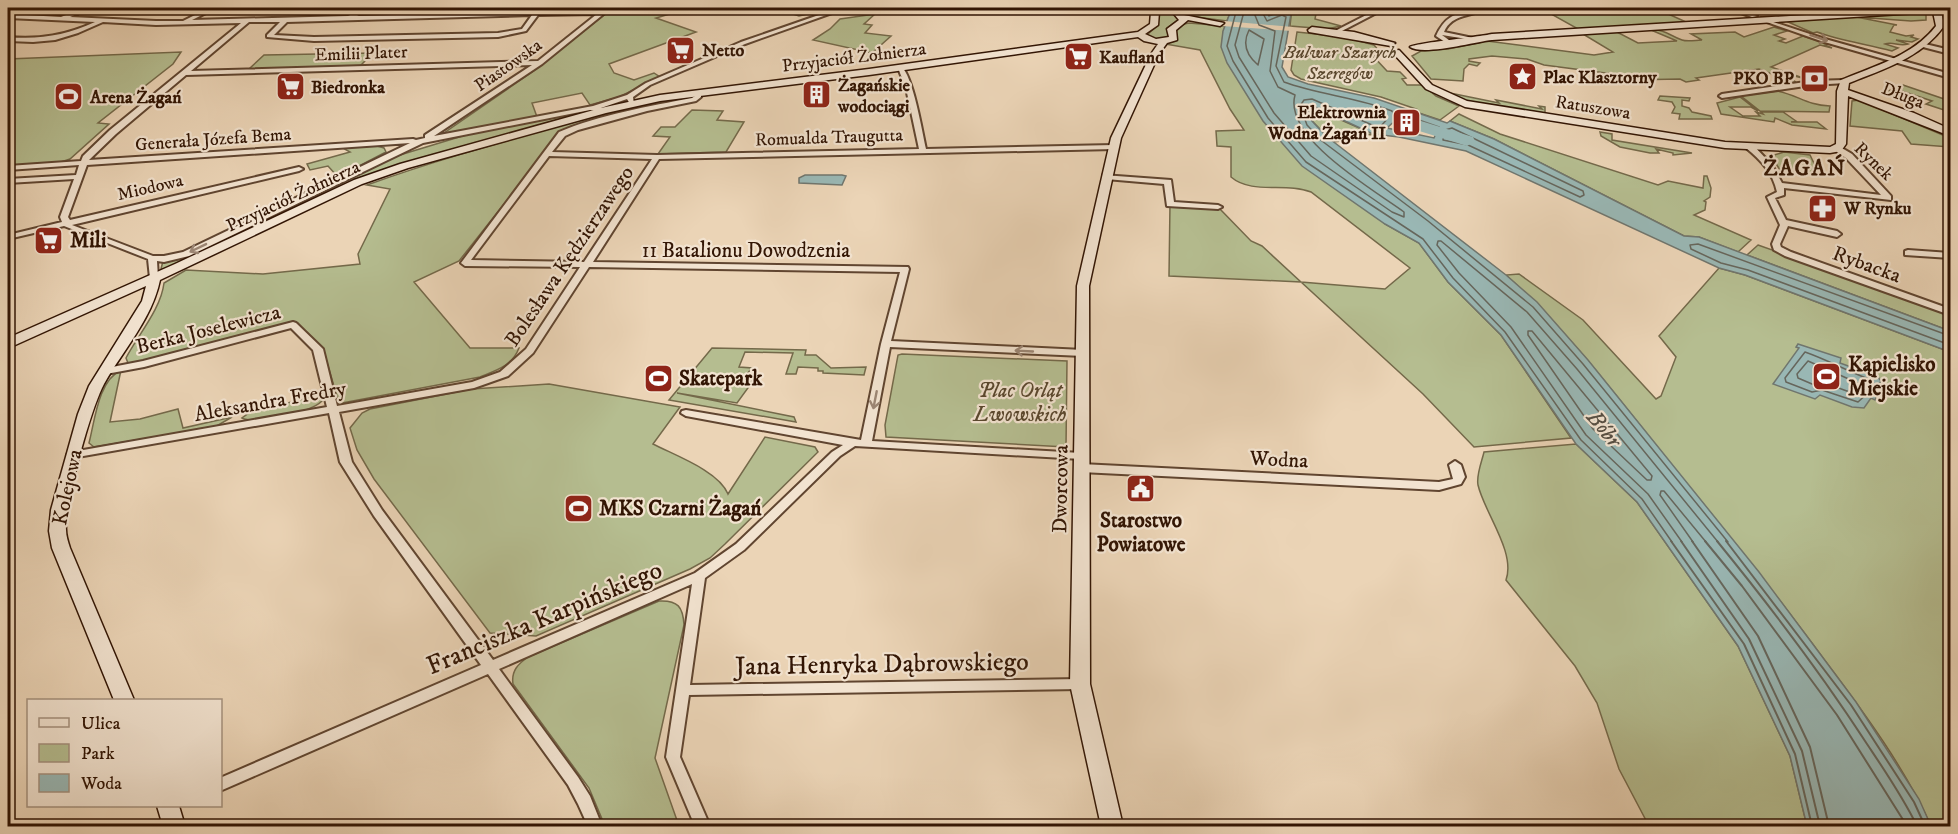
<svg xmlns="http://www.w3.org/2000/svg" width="1958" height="834" font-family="'IM FELL DW Pica',serif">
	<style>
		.green { fill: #b5bd90; stroke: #74694a; stroke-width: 1.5 }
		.water { fill: #99b7b4; stroke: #70766e; stroke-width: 1.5; fill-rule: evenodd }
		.pier { fill: #ebd4b6 }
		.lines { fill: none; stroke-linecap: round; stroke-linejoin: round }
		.shore-far1 { stroke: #66665c; stroke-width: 1.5 }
		.shore { stroke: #66665c; stroke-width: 2 }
		.river { fill: #99b7b4; fill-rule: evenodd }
		.street-casing { stroke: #604530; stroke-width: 4 }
		.secondary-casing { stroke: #321504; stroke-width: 3 }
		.street { fill: #f2e3d0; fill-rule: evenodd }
		.secondary { fill: #f2e3d0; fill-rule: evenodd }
		.oneway { stroke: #9c8674 }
		.labels { text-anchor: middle; stroke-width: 4.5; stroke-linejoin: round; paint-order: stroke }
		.far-poi-label { font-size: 18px; font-weight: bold; fill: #321504; stroke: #f2e3d0; text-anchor: start }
		.far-park-label { font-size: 18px; font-style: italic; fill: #59472e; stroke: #f2e3d0 }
		.far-street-label { font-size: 18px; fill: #321504; stroke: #f2e3d0 }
		.poi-label { font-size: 21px; font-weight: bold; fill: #321504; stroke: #f2e3d0; text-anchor: start }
		.street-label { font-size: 21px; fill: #321504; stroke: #f2e3d0 }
		.park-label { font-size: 21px; font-style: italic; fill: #59472e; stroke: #f2e3d0 }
		.far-district-label { font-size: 22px; font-weight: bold; letter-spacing: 1.5px; fill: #321504; stroke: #f2e3d0 }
		.water-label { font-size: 22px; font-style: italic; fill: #564e42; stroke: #f2e3d0 }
		.near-street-label { font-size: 26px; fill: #321504; stroke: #f2e3d0 }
	</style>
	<rect width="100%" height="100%" fill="#ebd4b6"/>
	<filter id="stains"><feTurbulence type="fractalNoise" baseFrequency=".00333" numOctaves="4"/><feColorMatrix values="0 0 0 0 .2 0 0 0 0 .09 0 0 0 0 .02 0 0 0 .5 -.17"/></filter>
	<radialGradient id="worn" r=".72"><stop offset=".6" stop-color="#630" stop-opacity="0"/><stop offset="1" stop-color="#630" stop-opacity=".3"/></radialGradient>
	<path class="green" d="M511,8H597L387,14L389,10Z
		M613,8H690L656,18L696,32L609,64L614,73L634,80L654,73L660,77L619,97L590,105L582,93L532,103L537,117L450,133H444L535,70Z
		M774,8H834L799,16Z
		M1155,8H1169L1179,19L1167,28L1168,36C1162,40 1152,40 1147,35L1157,26L1159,11Z
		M1175,8H1232L1227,21L1188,16Z
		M1292,8H1317L1315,19L1341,26L1327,29L1290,26Z
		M1587,8H1655L1686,22L1578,29L1551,14Z
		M1922,13L1926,14V20L1911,21L1856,17Z
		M875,14L864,24L872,25L865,33L891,36L872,53L813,40L830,29L840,19Z
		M1851,16L1897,25H1894L1890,32L1906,36L1914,35L1911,37L1918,39L1912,42L1896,40L1908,44C1899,47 1893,41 1885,44L1898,48L1892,51C1867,44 1841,41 1817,32L1813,33L1788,22Z
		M1189,23L1225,26C1217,49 1228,64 1241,82L1385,224L1419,243L1448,282L1501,335L1571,438L1474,447L1423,394L1301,282L1169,276L1170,204L1218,207L1251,241L1262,246L1301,282L1385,289L1410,268L1311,192C1286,182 1252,195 1231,177V147L1217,146L1216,131L1244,130L1230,109L1200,50L1165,44L1176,39L1177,35L1173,30L1179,25Z
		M1774,27L1787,31L1774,35L1785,39L1779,41L1786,43L1803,36L1828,44L1825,45L1832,48L1820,45L1771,67L1806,79L1787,74L1781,75L1796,82H1793L1759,69L1696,78L1699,80L1686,82L1680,79L1629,80L1628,76L1544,65L1527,59L1492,56L1469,59V61L1480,63L1477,66L1469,64L1464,69L1463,81L1431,79L1412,56L1421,51L1448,49L1487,41L1594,55L1613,52L1583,34L1617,32L1638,43L1677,41L1651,30C1665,29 1670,36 1682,40C1688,42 1696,40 1702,40L1691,34L1735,32L1744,37Z
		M1297,32L1344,37L1374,45L1382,55L1373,56L1387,71L1400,72L1406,78L1402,79L1407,85H1423L1436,96L1459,106L1440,120L1413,111L1416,109L1381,97L1301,79L1294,75L1291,70Z
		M181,52L173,64L98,123L109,124L70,159L61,162L8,166V59Z
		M373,53L360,66L249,69L264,55Z
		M1903,85L1947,100L1950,104V112L1926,104L1932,101L1902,91L1898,92L1903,94L1888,91Z
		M1777,91C1798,95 1806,105 1830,106L1829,112L1760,111L1741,96Z
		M1450,93L1499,103L1496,100L1542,109L1539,106L1545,107V113L1469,102Z
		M1660,96L1690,98L1689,101L1682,100V106L1689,108L1692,112L1711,116L1712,119H1679L1680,114L1672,113L1675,107L1672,102L1658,100Z
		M1740,97L1758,111L1751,107H1730L1743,116H1760L1756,112L1763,114L1761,112H1783L1796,121L1791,122H1817L1826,129L1792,125L1775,118L1774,122L1721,114L1717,103Z
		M688,98L566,129L560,133L459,261L414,282L470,348H519C512,366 497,370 480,377L342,403L338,400L324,352L298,323L142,362L128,363L126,358C138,335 161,309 164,283L186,270L263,274L360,264L358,254L390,189L367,185C436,160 506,141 577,121C612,111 652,96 688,98Z
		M1859,100L1950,138V147L1911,144L1902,131L1850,126L1852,101Z
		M1307,105L1373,134L1372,135L1330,130L1342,141L1333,142L1312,121Z
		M692,110L723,111L717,120L744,122L726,152L658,154L670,137L653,136L661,127H675Z
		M586,111H590L349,183L170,268L161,269L163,261L183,257L217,243L390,158L469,134Z
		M1459,114L1500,134L1658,185L1668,181L1703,188L1704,176H1707L1711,188L1710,197L1704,201L1706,202L1705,210L1694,215L1751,240L1738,252L1699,237L1684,236L1494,139L1450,121Z
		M1600,132L1612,134V140L1692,153L1673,155V153L1656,149L1659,153H1650L1620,147L1601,136Z
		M377,146L384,148L386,152L338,177L328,166L310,170L307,164L350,152L341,147Z
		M1784,152L1810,155L1820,176L1780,170L1771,156Z
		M1758,245L1950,313V331L1747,255Z
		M1719,268L1745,275L1950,352V826H1931C1905,768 1865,714 1826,662C1779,598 1729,535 1678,473C1623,405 1571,333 1506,275L1519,274L1583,320L1656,399L1661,396L1676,357L1659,336Z
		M712,348L806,350L805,355H816L831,368L866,367L864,375L823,373V371H818V368L798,367L796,374H786L793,353L745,352L739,367L752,368L747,374L748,380L753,381L737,403L677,393L794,417L796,422L669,400Z
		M902,354L1067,361L1066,447L886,437L885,425L898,355Z
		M121,370L110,422L140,419L178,409L183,428L232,417L215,427L94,447L89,443C95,420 98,381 121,370Z
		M549,384L680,407L653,444C674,455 719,471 728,494L765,437L815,447L818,452L725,544L710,558L690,569L536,636L490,633L374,479L357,450L350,428L362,413L370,409L472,389Z
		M322,394V401C311,412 255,425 242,418L249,413Z
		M1576,444L1637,502L1738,646L1790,756L1807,826H1649L1619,769L1597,703L1575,666L1506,580C1516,552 1484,512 1478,485C1476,475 1482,461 1484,452Z
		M659,601C678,600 683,607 684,625L655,758L679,826H605L589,788L513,684C511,671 518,664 528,657Z"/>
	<path class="water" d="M1232,8H1265L1269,16L1274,14L1277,8H1292L1282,67L1288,77L1308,84L1374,98L1447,123L1450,121L1494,139L1684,236L1699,237L1950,331V352L1745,275L1719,268L1466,151L1399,137L1373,134L1313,106H1306L1312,121L1326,136L1506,275L1537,302L1588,360L1759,572L1856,702L1919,799L1931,826H1807L1790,756L1738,646L1637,502L1576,444L1501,335L1448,282L1419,243L1385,224L1302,166L1263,121L1227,63L1221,47L1223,31ZM1402,114L1439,127L1434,138L1387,128Z
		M805,175H842L846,176L842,185L799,183V178Z
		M1798,344L1841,358L1840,363L1878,377L1881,381L1875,390L1878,391L1875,400L1871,398L1864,408L1852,407L1820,395L1815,399L1773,384L1799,348L1796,347Z"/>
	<path class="pier" d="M1224,21L1293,27L1292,31L1222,26Z"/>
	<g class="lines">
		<path class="shore-far1" d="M1237,8L1227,46L1233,61L1268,118L1306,162L1423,239L1453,278L1505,332L1581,440L1642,499L1672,542
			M1245,8L1235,45L1239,57L1274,113L1311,156L1392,212L1404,217V212C1374,190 1283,138 1295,95L1278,87L1270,71L1275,31L1259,25L1252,8
			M1260,8L1267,21L1282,15L1286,17L1276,66L1284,82C1319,95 1357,97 1392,111V114L1379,128L1312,99L1304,100L1300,106L1307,125L1322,141L1428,221L1533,307L1583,364L1728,542
			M1249,30L1264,39L1258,65C1246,55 1242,44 1249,30Z
			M1452,128L1583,191L1584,195L1580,197L1468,145L1443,140L1445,130Z
			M1528,331H1532L1652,476L1651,480H1647L1593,429L1528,335Z
			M1950,336L1698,244L1690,245L1691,249L1721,263L1748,270L1950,345
			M1805,352C1828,360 1847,371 1871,380L1869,392L1858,402L1822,390L1812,392L1786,382L1785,378Z
			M1808,361L1860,384L1862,388L1855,394L1825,383L1812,384L1798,378L1797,374Z
			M1682,542L1648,494L1586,435L1511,327L1459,273L1437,245L1438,241H1441L1527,312L1577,369L1718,542
			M1693,542L1660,495L1661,491H1664L1706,542"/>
		<path class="shore" d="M1671,541L1744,644L1795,754L1812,826
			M1681,541L1749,639L1802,751L1820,826
			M1692,541L1758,636L1810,747L1829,826
			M1705,541L1742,586L1837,715L1907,826
			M1717,541C1770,606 1821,673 1867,744C1885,771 1903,797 1917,826
			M1726,541L1851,705L1914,802L1925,826"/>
		<path class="river" d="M1365,104L1473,137L1475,141L1467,146L1359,112L1357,109L1359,106Z"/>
		<defs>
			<path id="street" d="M84,8H91L70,17L156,21H183L209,8H216L192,20L348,16L365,8H371L357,16L601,10L605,8H611L542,64L434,136L593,106L627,95L646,83L741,42L839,8H846L745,44L650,85L633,97L634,104H630L627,99L601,108L607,110L604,112L590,110L423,143L189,256L164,262L157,261L158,278L154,281L150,278L148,259L64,226L8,239V235L62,222L60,217L74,179L8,183V179L76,175L79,165L8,170V166L81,161L83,156L110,130L241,23L156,25L103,22L78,33L55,40L33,42L8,41V37C40,40 66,35 95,22L8,18V14L61,17ZM597,14L538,61L191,71L249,22H280L267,35V37L314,41L498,37L526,31L538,15ZM532,15L522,29L498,33L314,37L274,35L287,22ZM532,65L425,135V138L416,140L413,139L89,160L116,134L186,75ZM410,143L183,252L164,256H153L72,225L299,171L303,169L299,167L70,220L68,217L87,165Z
				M1380,8H1386L1338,33L1333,32Z
				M1482,8H1490C1474,16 1452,13 1444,32L1473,38V40L1442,35L1453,43L1454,44L1451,46L1436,36C1447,12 1459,14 1482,8Z
				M1727,8H1734L1757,16L1752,17Z
				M1808,8H1815L1832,15L1827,16Z
				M1761,18L1825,39L1950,74V78L1821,41L1761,20Z
				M1921,43L1950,50V54L1919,46V44Z
				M901,66C913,76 922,131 926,149L1114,145L1118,147L1114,149L659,159L593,262L908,267L909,269L891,341L1083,350L1088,353L1083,356L890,347L872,441L1081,453L1086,456L1081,459L855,446L840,456L744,550L705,578L690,685L1080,679L1085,680L1087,684L1085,688L1080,689L689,695L680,757L710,826H695L666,757L692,584L499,669L578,777L590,796L602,826H588L578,804L568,785L488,674L220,791V778L481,665L374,516L340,462L329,413L72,458L67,455L72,452L327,407L313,350L291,328L144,367L106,374L101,371L102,369L143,361L293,322L296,323L323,349L337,406L472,382L500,372L526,349L580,267L465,266L461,263L559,132C598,115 650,106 692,98L695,96L696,92L698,91L701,93V97L696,101L647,111L578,130L565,136L552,152L657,155L919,149L906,88L898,68ZM549,156L652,159L584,262L471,260ZM589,267L900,272L881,344L861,440L686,410L682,411L681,413L686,416L843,445L832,452L736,544L695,573L493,660L382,510L352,462L339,412L474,388L508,376L533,353Z
				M1844,80L1846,81V83L1812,85L1722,98L1719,96L1722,94L1812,81Z
				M1746,144H1752L1772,165L1782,183L1881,195L1846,158L1833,149L1840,147L1852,154L1891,196V200L1784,188V195L1775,198L1786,220L1837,231L1841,234L1837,237L1788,226L1780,244L1781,247L1791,252L1950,309V315L1785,256L1774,250L1772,244L1780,225L1767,197L1777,192C1773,173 1761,160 1746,148Z
				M1103,175L1171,180L1174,202L1218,205L1222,207L1218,209L1167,206L1164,184L1106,179H1103Z
				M1908,250L1950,253V258L1905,255V251Z
				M1455,461L1461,465L1465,477L1461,484L1439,490L1081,472L1075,468L1081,464L1439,482L1453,479L1449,465Z"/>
			<path id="secondary" d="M1147,8H1155L1159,12L1158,25L1145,34L1156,39L1169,37L1167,29L1179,20L1169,8H1177L1184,15L1224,23L1220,26L1188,20L1176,30L1177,40L1167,43L1159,54L1121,138L1089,286L1090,684L1123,826H1101L1070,684L1077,286L1111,138L1151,54L1158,44L1144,41L1138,37L869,75L660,101L606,113L408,168L362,184L160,280C152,319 123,350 104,384C91,408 64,504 66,530C66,536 68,542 70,548L134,700H114L52,548L49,531L51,510L78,414L89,386L142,301L146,286L13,346L8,347V338L175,264L354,180L400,164L601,108L660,95L869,69L1138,32L1150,24L1151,12Z
				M1922,8L1941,9L1944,26C1921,58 1884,69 1849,83L1848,90L1914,113L1950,129V136L1848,96L1846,144L1841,151L1830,153L1725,148L1465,107L1426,89L1392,52L1399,50L1432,85L1467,101L1725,142L1830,147L1836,144L1837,91L1841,80C1874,66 1913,56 1936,26L1933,12L1492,40C1474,42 1423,56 1410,47C1415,43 1479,37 1492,34Z
				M1312,27L1354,32L1395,43L1391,46L1309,32L1308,30Z
				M157,806H179L185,826H163Z"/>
		</defs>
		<use href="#street" class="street-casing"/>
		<use href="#secondary" class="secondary-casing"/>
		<use href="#street" class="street"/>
		<use href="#secondary" class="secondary"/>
	</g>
	<defs><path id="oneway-shaft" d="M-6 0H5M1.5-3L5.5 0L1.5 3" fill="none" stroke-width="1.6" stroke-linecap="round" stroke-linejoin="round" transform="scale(1.5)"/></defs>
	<g class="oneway">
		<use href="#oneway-shaft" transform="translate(1819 38) rotate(18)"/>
		<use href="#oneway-shaft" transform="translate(198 248) rotate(154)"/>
		<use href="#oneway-shaft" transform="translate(1024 351) rotate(-177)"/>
		<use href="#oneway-shaft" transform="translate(875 400) rotate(101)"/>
	</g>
	<defs>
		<symbol id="supermarket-square" viewBox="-11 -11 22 22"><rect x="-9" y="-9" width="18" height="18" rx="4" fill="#8f2418" stroke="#f2e3d0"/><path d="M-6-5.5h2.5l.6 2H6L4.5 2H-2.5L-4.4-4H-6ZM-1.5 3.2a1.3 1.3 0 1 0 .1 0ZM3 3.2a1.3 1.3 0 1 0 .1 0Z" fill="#fff"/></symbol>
		<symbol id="sight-square" viewBox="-11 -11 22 22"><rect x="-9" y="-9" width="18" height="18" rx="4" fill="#8f2418" stroke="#f2e3d0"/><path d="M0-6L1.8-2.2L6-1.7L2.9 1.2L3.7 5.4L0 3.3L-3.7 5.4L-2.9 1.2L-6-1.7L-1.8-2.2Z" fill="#fff"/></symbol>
		<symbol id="bank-square" viewBox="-11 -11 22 22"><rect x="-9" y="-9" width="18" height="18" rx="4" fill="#8f2418" stroke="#f2e3d0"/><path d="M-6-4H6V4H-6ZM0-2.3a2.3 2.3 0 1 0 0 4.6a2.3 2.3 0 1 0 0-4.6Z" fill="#fff"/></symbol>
		<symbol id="building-square" viewBox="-11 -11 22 22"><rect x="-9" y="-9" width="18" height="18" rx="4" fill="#8f2418" stroke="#f2e3d0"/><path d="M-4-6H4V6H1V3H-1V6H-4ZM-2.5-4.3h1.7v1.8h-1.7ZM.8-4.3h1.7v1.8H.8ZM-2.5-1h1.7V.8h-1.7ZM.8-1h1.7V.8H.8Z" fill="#fff"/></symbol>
		<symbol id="stadium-square" viewBox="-11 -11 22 22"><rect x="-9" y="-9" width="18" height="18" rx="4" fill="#8f2418" stroke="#f2e3d0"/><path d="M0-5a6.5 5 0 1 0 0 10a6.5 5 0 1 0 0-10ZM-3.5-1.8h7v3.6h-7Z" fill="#fff"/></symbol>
		<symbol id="pharmacy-square" viewBox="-11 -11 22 22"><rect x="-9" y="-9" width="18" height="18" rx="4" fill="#8f2418" stroke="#f2e3d0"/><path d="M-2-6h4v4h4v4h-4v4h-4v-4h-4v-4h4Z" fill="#fff"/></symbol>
		<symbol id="civic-square" viewBox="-11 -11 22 22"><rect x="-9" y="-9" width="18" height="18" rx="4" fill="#8f2418" stroke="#f2e3d0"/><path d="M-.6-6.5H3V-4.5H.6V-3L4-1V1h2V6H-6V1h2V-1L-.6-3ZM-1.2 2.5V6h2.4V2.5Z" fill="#fff"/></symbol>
	</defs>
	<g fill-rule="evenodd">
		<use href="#supermarket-square" x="664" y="34" width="33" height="33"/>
		<use href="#supermarket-square" x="1062" y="40" width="33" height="33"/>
		<use href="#sight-square" x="1506" y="60" width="33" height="33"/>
		<use href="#bank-square" x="1798" y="62" width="33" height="33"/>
		<use href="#supermarket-square" x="274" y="70" width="33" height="33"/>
		<use href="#building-square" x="800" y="78" width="33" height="33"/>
		<use href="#stadium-square" x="52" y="80" width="33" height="33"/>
		<use href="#building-square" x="1390" y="106" width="33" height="33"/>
		<use href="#pharmacy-square" x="1806" y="192" width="33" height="33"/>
		<use href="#supermarket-square" x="32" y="224" width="33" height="33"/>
		<use href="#stadium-square" x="1810" y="360" width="33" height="33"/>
		<use href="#stadium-square" x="642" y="362" width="33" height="33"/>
		<use href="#civic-square" x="1124" y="472" width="33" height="33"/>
		<use href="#stadium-square" x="562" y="492" width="33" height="33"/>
	</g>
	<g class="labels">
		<g class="far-poi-label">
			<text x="702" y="56">Netto</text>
			<text x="1099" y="63">Kaufland</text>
			<text x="1543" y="83">Plac Klasztorny</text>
			<text x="1794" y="84" text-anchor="end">PKO BP</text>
			<text x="838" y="91">Żagańskie<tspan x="838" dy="21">wodociągi</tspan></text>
			<text x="311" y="93">Biedronka</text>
			<text x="90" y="103">Arena Żagań</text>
			<text x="1386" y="118" text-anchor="end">Elektrownia<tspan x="1386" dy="21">Wodna Żagań II</tspan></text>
			<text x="1844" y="214">W Rynku</text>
		</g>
		<g class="far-park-label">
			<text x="1340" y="58">Bulwar Szarych<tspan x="1340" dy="21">Szeregów</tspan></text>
		</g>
		<g class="far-street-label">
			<text transform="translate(361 53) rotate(-2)" y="6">Emilii Plater</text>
			<text transform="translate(854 57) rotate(-7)" y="6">Przyjaciół Żołnierza</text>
			<text transform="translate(508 65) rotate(-35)" y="6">Piastowska</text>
			<text transform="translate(1903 95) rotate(21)" y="6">Długa</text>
			<text transform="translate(1593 107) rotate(9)" y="6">Ratuszowa</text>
			<text transform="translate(829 137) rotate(-2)" y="6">Romualda Traugutta</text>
			<text transform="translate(213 139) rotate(-4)" y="6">Generała Józefa Bema</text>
			<text transform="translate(1874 161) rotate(44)" y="6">Rynek</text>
			<text transform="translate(150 187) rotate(-13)" y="6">Miodowa</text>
			<text transform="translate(293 196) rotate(-25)" y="6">Przyjaciół Żołnierza</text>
		</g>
		<g class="poi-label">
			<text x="70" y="247">Mili</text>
			<text x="1848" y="371">Kąpielisko<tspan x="1848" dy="24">Miejskie</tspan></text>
			<text x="679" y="385">Skatepark</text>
			<text x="599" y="515">MKS Czarni Żagań</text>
			<text x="1141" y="527" text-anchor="middle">Starostwo<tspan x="1141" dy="24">Powiatowe</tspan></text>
		</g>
		<g class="street-label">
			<text x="746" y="257">11 Batalionu Dowodzenia</text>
			<text transform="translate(569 256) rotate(-56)" y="7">Bolesława Kędzierzawego</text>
			<text transform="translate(1867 264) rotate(20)" y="7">Rybacka</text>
			<text transform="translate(208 329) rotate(-14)" y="7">Berka Joselewicza</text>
			<text transform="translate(270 401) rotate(-10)" y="7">Aleksandra Fredry</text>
			<text transform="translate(1279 459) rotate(3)" y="7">Wodna</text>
			<text transform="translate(67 487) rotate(-78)" y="7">Kolejowa</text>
			<text transform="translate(1060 489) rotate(-89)" y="7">Dworcowa</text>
		</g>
		<g class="park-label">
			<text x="1020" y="397">Plac Orląt<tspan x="1020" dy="24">Lwowskich</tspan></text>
		</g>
		<g class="far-district-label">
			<text x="1805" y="175">ŻAGAŃ</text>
		</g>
		<g class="water-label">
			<text transform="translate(1605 428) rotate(51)" y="8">Bóbr</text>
		</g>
		<g class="near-street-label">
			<text transform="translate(544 617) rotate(-23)" y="9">Franciszka Karpińskiego</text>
			<text transform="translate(882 663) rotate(-1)" y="9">Jana Henryka Dąbrowskiego</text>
		</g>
	</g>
	<rect width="1958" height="834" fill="none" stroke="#ebd4b6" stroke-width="30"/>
	<rect x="9" y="9" width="1940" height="816" fill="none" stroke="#321504" stroke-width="3"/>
	<rect x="15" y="15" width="1928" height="804" fill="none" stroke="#321504" stroke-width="1.5"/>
	<rect x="27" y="699" width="195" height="108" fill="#f2e3d0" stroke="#a5917e" stroke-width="1.5"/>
	<rect x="39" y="718" width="30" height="9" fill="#f2e3d0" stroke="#a5917e" stroke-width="1.5"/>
	<text x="81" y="729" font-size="18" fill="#321504">Ulica</text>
	<rect x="39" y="744" width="30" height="18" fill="#b5bd90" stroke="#a5917e" stroke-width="1.5"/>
	<text x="81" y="759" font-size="18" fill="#321504">Park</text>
	<rect x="39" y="774" width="30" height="18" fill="#99b7b4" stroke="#a5917e" stroke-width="1.5"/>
	<text x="81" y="789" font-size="18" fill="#321504">Woda</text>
	<rect width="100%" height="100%" filter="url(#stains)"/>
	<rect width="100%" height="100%" fill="url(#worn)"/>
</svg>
